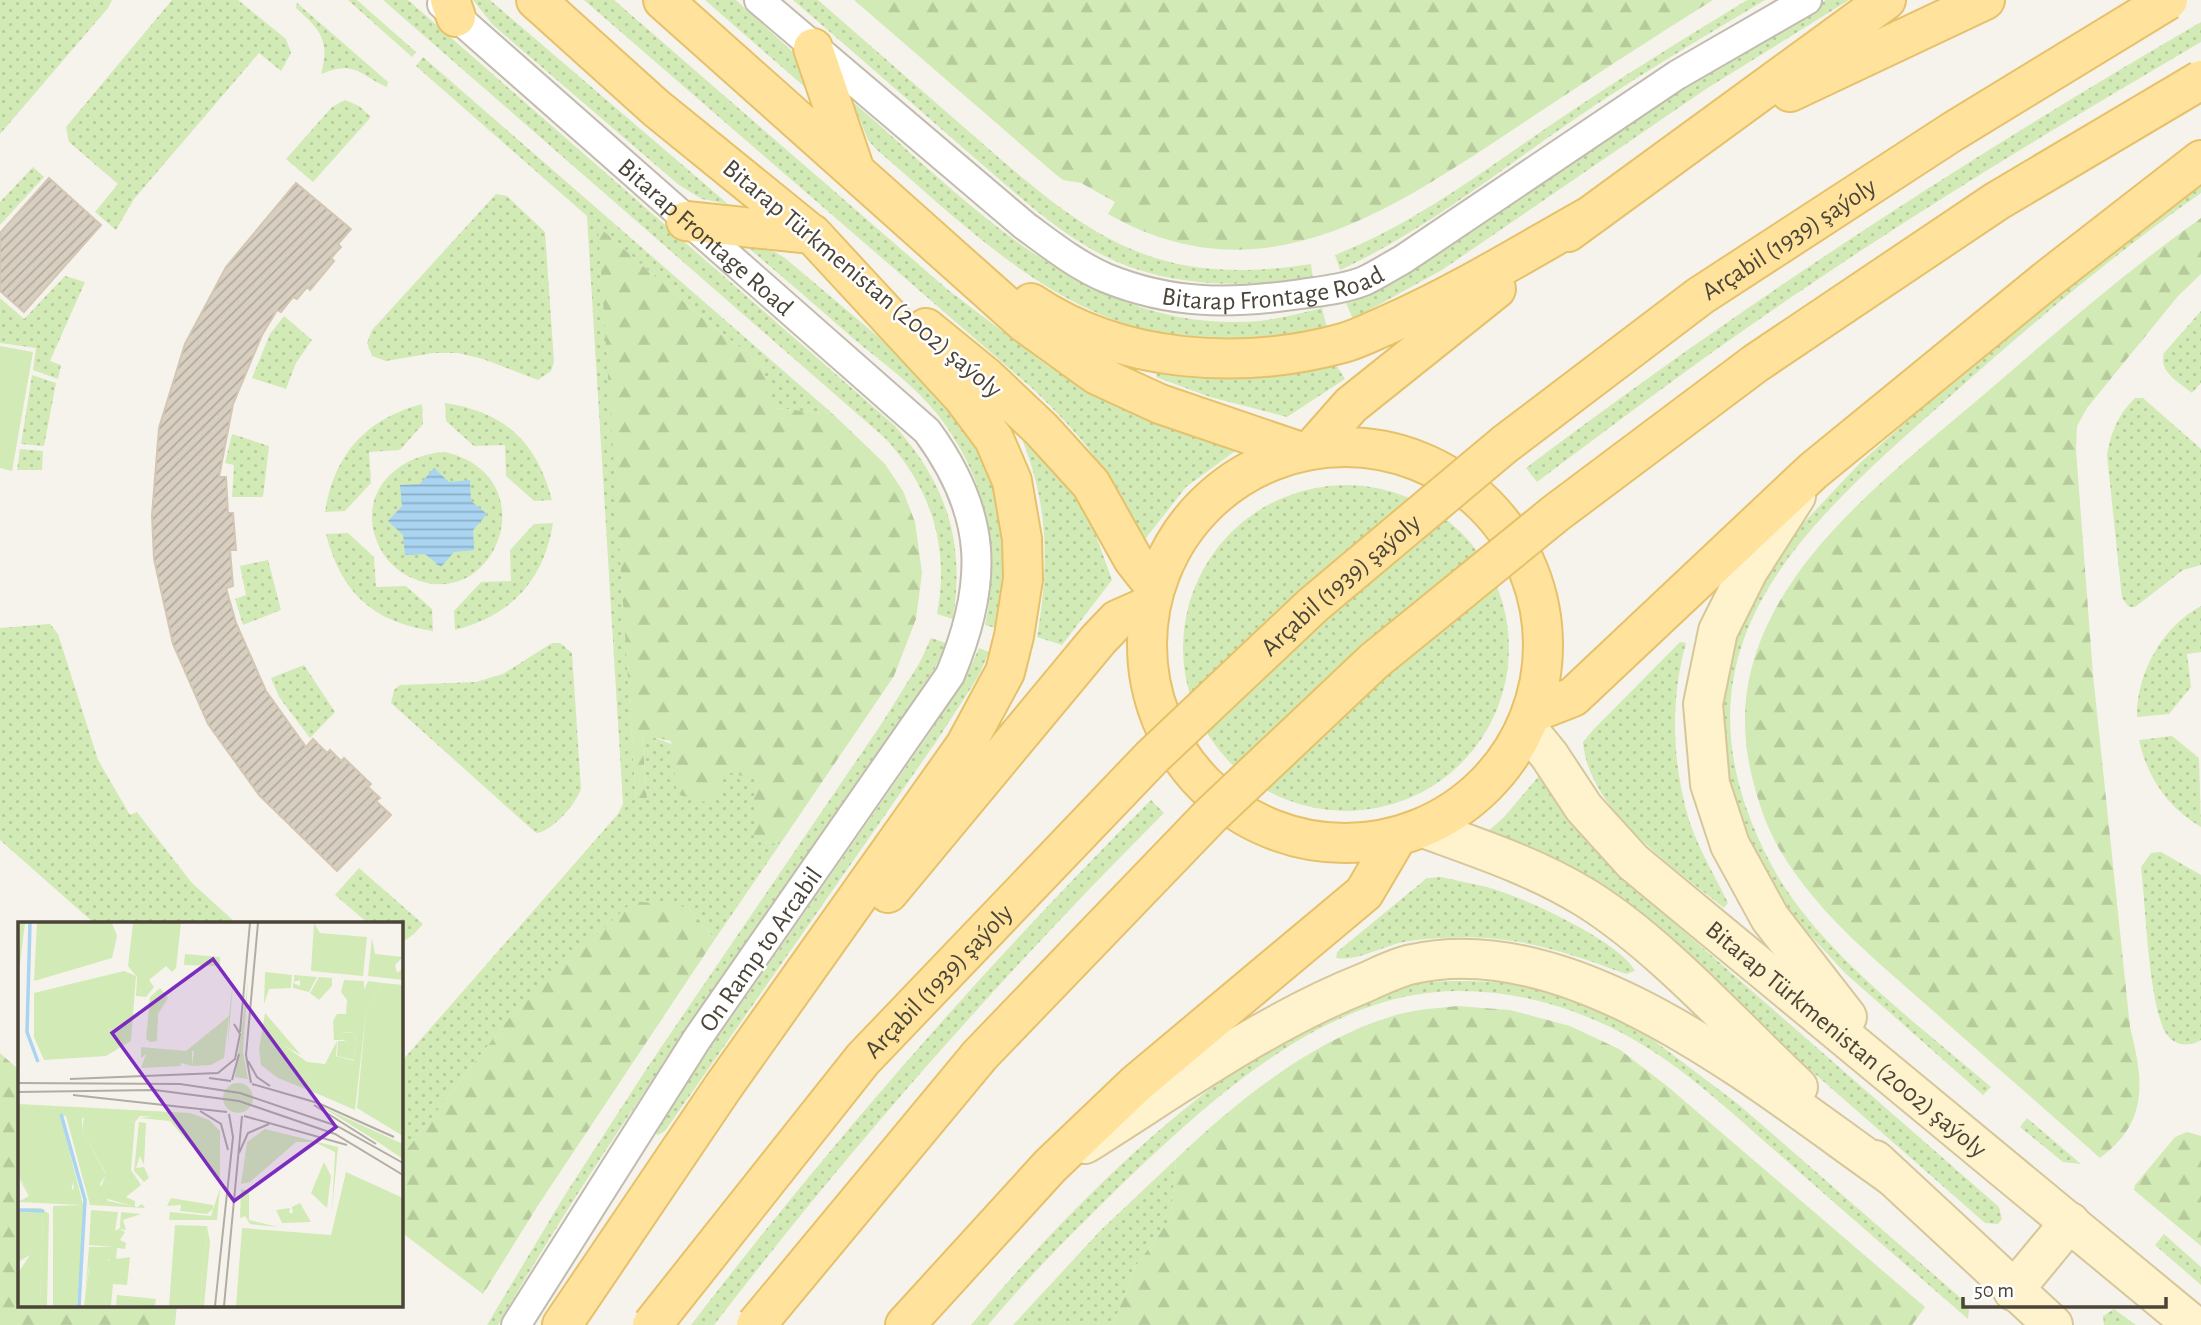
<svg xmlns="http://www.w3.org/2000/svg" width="2201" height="1325" font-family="'Alegreya Sans',sans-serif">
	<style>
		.grass { fill: url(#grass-dots) }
		.forest { fill: url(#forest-firs) }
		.green { fill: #d2eab5 }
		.water { fill: url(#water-rules) }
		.building { fill: url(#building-hatch); stroke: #d3c7b4; stroke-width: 2 }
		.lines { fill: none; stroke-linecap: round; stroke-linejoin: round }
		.street-casing { stroke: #c2bbae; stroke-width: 32 }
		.secondary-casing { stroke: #d6c79b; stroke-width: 42 }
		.primary-casing { stroke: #e6c16a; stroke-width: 42 }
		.street { stroke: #fff; stroke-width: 28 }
		.secondary { stroke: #fff3cd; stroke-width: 38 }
		.primary { stroke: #ffe39c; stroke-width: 38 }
		.primary-bridge-casing { stroke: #e6c16a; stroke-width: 42; stroke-linecap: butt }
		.primary-bridge { stroke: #ffe39c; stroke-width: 38 }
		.labels { text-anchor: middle; stroke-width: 5; stroke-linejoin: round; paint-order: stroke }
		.street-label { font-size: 26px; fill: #4b4439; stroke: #fff }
		.inset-river { fill: none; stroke: #a9d4f2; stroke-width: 3.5 }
		.inset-road { fill: none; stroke: #b2ada4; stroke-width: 2 }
		.view { fill: #7b2cbf; fill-opacity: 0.15; stroke: #7b2cbf; stroke-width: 3.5 }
		.inset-edge { fill: none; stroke: #4b4439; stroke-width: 3.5 }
	</style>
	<defs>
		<pattern id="grass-dots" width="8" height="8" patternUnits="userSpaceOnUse" patternTransform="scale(1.75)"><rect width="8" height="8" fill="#d2eab5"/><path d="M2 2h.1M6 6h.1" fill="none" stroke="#b6ca9c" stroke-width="1.8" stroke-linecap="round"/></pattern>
		<pattern id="forest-firs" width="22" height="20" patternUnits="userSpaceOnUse" patternTransform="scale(1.75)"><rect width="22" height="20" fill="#d2eab5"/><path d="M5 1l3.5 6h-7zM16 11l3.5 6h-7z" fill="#b6ca9c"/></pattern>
		<pattern id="water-rules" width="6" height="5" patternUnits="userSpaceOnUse" patternTransform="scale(1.75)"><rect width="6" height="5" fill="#a9d4f2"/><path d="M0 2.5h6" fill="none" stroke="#8caec5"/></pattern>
		<pattern id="building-hatch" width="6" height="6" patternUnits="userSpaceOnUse" patternTransform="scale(1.75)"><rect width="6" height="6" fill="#d8cfc1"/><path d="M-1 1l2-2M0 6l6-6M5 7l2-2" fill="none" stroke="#b1aa9e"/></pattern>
	</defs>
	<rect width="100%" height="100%" fill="#f6f3ec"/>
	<path class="grass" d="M0,0H112L108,8L0,134Z
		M172,0H238L286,39L291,53L281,71L259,53L134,199L116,230L95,212L118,184L69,142L66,127Z
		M348,0H357L416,52L412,57Z
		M383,0H408L895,426C947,485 965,541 953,619L937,614C950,547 931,488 885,438Z
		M473,0H490L728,204L702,199L679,185L493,25Z
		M584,0H614L947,289L1048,366L1102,395L1242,446L1186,487L1142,543C1111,472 1088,442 1032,388Z
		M705,0H736L793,52L814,95Z
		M793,0H818C870,45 922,91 974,136C1087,235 1152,289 1311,264L1313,279C1246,286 1179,289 1115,261C1060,237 1015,192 970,154C911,102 852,51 793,0Z
		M1747,0H1765C1700,39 1634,78 1572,121C1496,173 1423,232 1340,270L1335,255C1417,223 1486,169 1558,120C1620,78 1683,39 1747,0Z
		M1826,0H1849L1706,89L1442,270L1353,319L1346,303L1389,285L1433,257L1697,76Z
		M297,3L388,82L387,87C358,75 357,60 321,74C330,41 321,30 296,8Z
		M2201,22V42C2068,120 1936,199 1808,286C1715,348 1626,415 1537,482L1526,468C1742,305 1967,158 2201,22Z
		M423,57L833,414L774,408L762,365L693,310L599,227L636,798H647L642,734C682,744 715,768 755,779L754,841L780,844L715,939L688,907L518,1007L401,1157V1062L618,814L623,804L587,216L416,66Z
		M345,100L359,106L371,117L313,182L286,159L332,107Z
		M853,102C971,204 1088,335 1259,321C1280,319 1301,313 1322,308L1327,328C1287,335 1246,345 1206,341C1066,329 977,236 876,149L868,140Z
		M33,167L44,177L0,225V202Z
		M2201,176V193C2114,254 2034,322 1954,393C1802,527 1656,649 1772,866C1817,950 1919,1025 1991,1087L1983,1095L1845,973L1800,924L1764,874L1733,807L1719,738L1723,676L1745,606L1793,534L1860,463L2029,312Z
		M496,194L507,196L545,232L554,362L551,371L538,380L483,359L458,353H433L386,361L372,356L367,343L372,330Z
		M746,246L775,252L785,258L914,367L967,426L992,478L1001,511L1006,573L999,629L985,625C1002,551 985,475 938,415C915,386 883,363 855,340C819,308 783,277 746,246Z
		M65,276L85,282L50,361L61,365L58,379L33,370L36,348L0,343V298L24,319Z
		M2201,311V383L2192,393C2179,382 2158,372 2164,353Z
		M284,316L312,340L296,363L286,389L252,378L270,334Z
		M1335,363L1345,379L1287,417L1210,397L1156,377L1158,369Z
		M32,375L56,383L44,446L21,444Z
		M2135,398H2143L2201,449V565L2183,570L2135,607H2129L2122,598L2107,455C2111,432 2118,415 2135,398Z
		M445,403C505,412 537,442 552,500L534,501L506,476L505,445L474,446L446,421Z
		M422,404L423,424L400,450L369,452L371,483L345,511L325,512C334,454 366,419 422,404Z
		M232,434L269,446L263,497H232L234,465L225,463Z
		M1025,437H1029L1086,508L1112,580L1062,645L1037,637C1049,568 1049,507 1023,442Z
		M20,449L43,451L42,470H17Z
		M445,452C551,477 493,620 408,576C392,568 380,553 375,536C360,488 402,454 445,452Z
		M1183 648a163 163 0 1 1 326 0a163 163 0 1 1-326 0Z
		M553,523C544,580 511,616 455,630L454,611L481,582L511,581L510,550L534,524Z
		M348,533L374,557L376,587L406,586L432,609L433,631C373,622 341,593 326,534Z
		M268,560L281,610L243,625L235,599L246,595L240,566Z
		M2201,606V652L2187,654L2191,687L2169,714L2137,717C2136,674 2162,627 2201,606Z
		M50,624L58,634L98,760L130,815L137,812L191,882L237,924H95L0,840V628Z
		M931,638L946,643L935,668C791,888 629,1097 498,1325H487L563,1198L647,1068L884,720L920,662Z
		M1680,642L1686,643C1670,700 1672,763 1689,820C1698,848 1715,876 1728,903L1724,908C1675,868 1588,810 1583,742L1593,730Z
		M552,643H560L572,653L581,789C576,804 552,832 536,833L391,703L394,690L400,685L476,682L503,674Z
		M979,648L989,652L978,677L938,739L665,1131L658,1135L655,1133L656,1126L929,734L968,673Z
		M304,665L335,712L310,738L279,697L271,678Z
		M2172,736L2199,758L2201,827C2168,808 2147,777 2139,740Z
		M1544,770L1570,818L1608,865L1999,1207L2002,1219L1998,1224L1985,1223L1636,917L1477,841L1504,817Z
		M1151,800L1164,813C1003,974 853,1144 714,1325H691C833,1140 986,965 1151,800Z
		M2161,852L2201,875V1040C2188,1048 2172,1046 2164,1030C2148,994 2146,909 2141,867L2151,853Z
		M359,868L423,924L414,934L401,943V924H369L335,895Z
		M1441,877C1462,882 1485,885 1505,893C1535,903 1622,944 1635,971L1626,974C1547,944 1494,930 1409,941C1386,944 1358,962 1336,958L1337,952L1427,878Z
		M1471,981L1518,983L1579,1001L1640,1030L1738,1104L1963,1300L1969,1310L1968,1319C1905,1264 1842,1210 1780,1155C1733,1114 1686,1069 1631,1038C1564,1000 1479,980 1403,997C1293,1022 1196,1113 1118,1188C1073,1232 1028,1277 988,1325H971C1070,1205 1248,1024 1402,986C1424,981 1447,981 1471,981Z
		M2027,1118L2081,1164L2063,1162L2020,1127Z
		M1176,1159L1171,1218L1135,1267L1113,1325H1013L1100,1231Z
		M2164,1234L2201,1267V1285L2155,1245Z
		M2114,1309L2136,1325H2104L2103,1316Z"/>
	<path class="forest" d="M854,0H1713C1647,41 1582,84 1517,127C1388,212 1262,301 1108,214L1115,202L1081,183L1063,180L1054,173Z
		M2201,218V274L2178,296L2087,408L2077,426L2076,450L2093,675L2130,1027C2143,1079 2150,1121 2100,1158C2044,1108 1987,1059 1931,1009C1877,961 1819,915 1781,852C1766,827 1756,796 1750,768C1715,603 1871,491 1981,397C2053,335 2124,273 2201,218Z
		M598,226L693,310L762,365L775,408L833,414L885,464L903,491L915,522L922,573L916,619L894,676L780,844L754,841V779L727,772L712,804L677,794L671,741L642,735L647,798H636Z
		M633,901L688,907L715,939L537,1207L483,1294L401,1232V1157L518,1007Z
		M1457,1006L1510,1010L1570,1026L1619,1049L1667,1086L1925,1307L1912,1325H1113L1135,1267L1171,1218L1176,1159C1238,1100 1319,1034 1404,1013C1421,1009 1439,1008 1457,1006Z
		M0,1053L19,1070V1306H177L175,1325H0Z
		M2187,1132L2201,1136V1246L2134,1190L2135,1185L2175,1137Z"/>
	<path class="green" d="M0,346L33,352L12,471L0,468Z"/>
	<path class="water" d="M434,468L449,482L470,480L471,501L487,514L473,530L474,550L454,552L441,567L425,554L405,555L403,535L388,521L402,506L400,485L420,484Z"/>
	<path class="building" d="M49,178L101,225L24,312L0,291V233Z
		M296,183L351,229L338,244L341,247L331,258L334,261L310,290L307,287L297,299L293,297L281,312L277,310L262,335L233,404L219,477H226L228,513H233L236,550H230L233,586L226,588L236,623L266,691L306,747L313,739L327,753L330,750L341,761L344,758L371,784L368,787L380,798L376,801L391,815L337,871L259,795L208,724L173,644L154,559L152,515L159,428L185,344L226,267Z"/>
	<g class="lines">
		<defs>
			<g id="street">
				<path id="s1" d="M759,0L1025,226C1051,245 1076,265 1106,278C1172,305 1232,304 1301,294C1322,291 1344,289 1364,281C1377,275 1389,267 1402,260L1677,75L1807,0"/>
				<path id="s2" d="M442,4L927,431C988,514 989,582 950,675L697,1039L516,1325"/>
			</g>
			<g id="secondary">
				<path d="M1796,496L1748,571L1718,631L1703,704L1710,784L1730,845L1770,918L1847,1017"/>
				<path id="s3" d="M1526,727L1549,755L1584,808L1633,862L2193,1325"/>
				<path d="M1423,828C1478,848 1536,867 1586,898C1660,944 1734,1027 1798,1087"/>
				<path d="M1085,1144C1176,1087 1264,1023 1364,983C1380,976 1397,967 1413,964C1576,927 1766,1088 1892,1176"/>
				<path d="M1875,1160L2053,1325"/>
				<path d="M2013,1291L2070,1222"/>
			</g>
			<path id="primary" d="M450,0L456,17
				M536,0L656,108L815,237
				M663,0L1025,323L1097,375L1160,404L1298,451
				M813,48L853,165
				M1790,92L1985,0
				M1568,232L1886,0
				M1031,303C1120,363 1241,371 1343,343C1358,339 1373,331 1387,325C1456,295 1522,254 1588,217
				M926,328L986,377L1041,429L1091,484L1133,559L1155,587
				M1147 645a198 198 0 1 1 396 0a198 198 0 1 1-396 0Z
				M1313,448L1351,405L1496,289
				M1532,713L1573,697L1813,471L2048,279L2201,160
				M888,893L1098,640L1117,620L1151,605
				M562,1325L723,1087L965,746L1005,672L1014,636L1023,579L1022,539L1012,481L994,439L962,396L812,234L686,221
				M905,1325L1050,1166L1137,1083L1364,893L1397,837"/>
		</defs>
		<use href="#street" class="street-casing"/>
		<use href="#secondary" class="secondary-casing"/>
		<use href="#primary" class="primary-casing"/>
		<use href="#street" class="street"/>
		<use href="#secondary" class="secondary"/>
		<use href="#primary" class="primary"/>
		<defs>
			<g id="primary-bridge">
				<path id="s4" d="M652,1325L863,1059L1152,757L1313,605L1505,444L1700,296L1952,132L2168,0"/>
				<path d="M756,1325L980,1055L1210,816L1374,661L1556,513L1756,363L1997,201L2201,80"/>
			</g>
		</defs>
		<use href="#primary-bridge" class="primary-bridge-casing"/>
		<use href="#primary-bridge" class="primary-bridge"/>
	</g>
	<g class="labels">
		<g class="street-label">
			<text dy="9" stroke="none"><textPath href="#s2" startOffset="352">Bitarap Frontage Road</textPath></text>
			<text dy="9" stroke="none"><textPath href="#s4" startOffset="1580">Arçabil (1939) şaýoly</textPath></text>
			<text transform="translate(863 278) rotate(40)" y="9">Bitarap Türkmenistan (2002) şaýoly</text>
			<text dy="9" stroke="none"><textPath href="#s1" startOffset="616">Bitarap Frontage Road</textPath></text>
			<text dy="9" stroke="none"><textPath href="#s4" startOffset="1013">Arçabil (1939) şaýoly</textPath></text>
			<text transform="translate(760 949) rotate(-55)" y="9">On Ramp to Arcabil</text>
			<text dy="9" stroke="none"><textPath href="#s4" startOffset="448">Arçabil (1939) şaýoly</textPath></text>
			<text dy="9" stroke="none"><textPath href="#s3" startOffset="450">Bitarap Türkmenistan (2002) şaýoly</textPath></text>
		</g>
	</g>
	<g transform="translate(18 922)">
		<rect width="385" height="385" fill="#f6f3ec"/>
		<path d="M296,1L302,11L349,15L345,54L293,49ZM354,16L357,32L385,35L377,43L379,51L385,46V58L350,54ZM167,32L202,35V44L166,43ZM216,49L210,124L211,96L174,126V144L128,132L123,136V125L168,129L211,94ZM247,50L274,53L273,66L251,67L246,82ZM276,53L299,55L291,70L275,66V61L282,64V58L276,60ZM301,55L314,56V64L301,78L292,71ZM326,58L346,59V68L350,59L365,61L348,91L337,188L300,172L295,160L277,149L267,124L289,140L307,142L319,119L318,134L336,139L338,111L325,110L324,118H316L315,99L319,92H328L329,78L323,70ZM230,59L225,130L230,157L217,155ZM142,66L150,76L140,92L139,119L132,120L128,117L132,75ZM205 176a15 15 0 1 1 30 0a15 15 0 1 1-30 0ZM0,182L172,191L155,196L122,194L117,200L64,196V209L88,252L82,262L90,279L119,285L124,282L127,286L72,283L48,194L42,193L66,286L59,384H35V284L64,283L0,280L11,274L0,255L13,273H49L56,266L45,221L0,213V208L35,188H0ZM304,185L385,222V237L357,218ZM121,200L128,201L126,243L122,234L118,246L126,245L131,256L126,260L116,249ZM306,240L313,254L309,286L293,271ZM202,266L199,298H151L152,290L193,294ZM153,276L195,283V287L189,292L162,289L163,283L149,284ZM282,281L293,300L264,301L258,288L272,286L271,291H275L274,285ZM0,286H23L31,292L29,384H22L25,291L0,290L26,289ZM73,288L100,290L97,309L102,306L103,290L123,292L105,298L108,308L101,307L107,310L102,318L108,321L107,327L99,326L98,337L112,335L109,363L95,362L93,384H97H87L91,337L71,344L67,376L71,325H97L71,323ZM189,304L192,320L186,384H176L182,383Z" fill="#d2eab5"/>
		<path d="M0,1H7L0,58ZM19,1H94L99,14L94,36L16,59ZM115,1H163L158,46L154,50L148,44L131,58L136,65L128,75L118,74L119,55L110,44ZM106,49L118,54L113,119L88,134L26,138L16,115V71ZM365,61L385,63V214L339,186L348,91ZM247,91L283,133L267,124L277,149L295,160L300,172L260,156L243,143L241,127ZM211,95L206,136L193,143L174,144L176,129L169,130ZM128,132L161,135L163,144L123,146ZM0,188H35L37,207L0,208ZM172,191L191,198L202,209V257L152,199L121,196ZM66,195L117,200L113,248L123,263L108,275L117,279V285L80,274L88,251L64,209ZM247,207L320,225L314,289L317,230L296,220H278L232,260L223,262L229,220ZM33,211L45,221L55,258L53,273H13L0,254V213ZM58,217L81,251L72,260H68ZM328,250L385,276V384H218L224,306L313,313ZM223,267L231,269V298L260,305L232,302L227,294L222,296ZM0,290L25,291L22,384H0V351L12,333L0,340ZM157,303L189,304L182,384H151ZM81,332L88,334L93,344L87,384H66L72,339Z" fill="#d2eab5"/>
		<path d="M318,110L338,111L336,138L319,134L320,119H328L318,115ZM99,373L138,377L137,384L98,383Z" fill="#d2eab5"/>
		<path class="inset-river" d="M12,1L9,110L20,140M43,192L67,278L61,384M0,288L26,289"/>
		<path class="inset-road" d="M222,110L232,1M230,139L239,155L252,164M191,156L213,159M52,157L200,151L217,137L222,112L216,102M214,158L221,132M0,161L162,162L222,171L319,204L385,241M233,161L228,133L240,1M234,162L300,181L376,215M0,170L137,168L221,179L317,212L385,253M55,173L209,190M296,183L358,222M182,189L203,202L210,228M226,194L329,223M221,231L230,211L251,202M197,384L215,215L211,192M206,384L224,194"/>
		<path class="view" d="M195,37L318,205L216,279L94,111Z"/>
		<rect width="385" height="385" class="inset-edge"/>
	</g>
	<path d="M1963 1297v10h203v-10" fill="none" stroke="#4b4439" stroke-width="3.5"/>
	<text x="1974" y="1297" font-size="21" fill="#4b4439" stroke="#ffffff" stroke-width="5" paint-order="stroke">50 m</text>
</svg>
